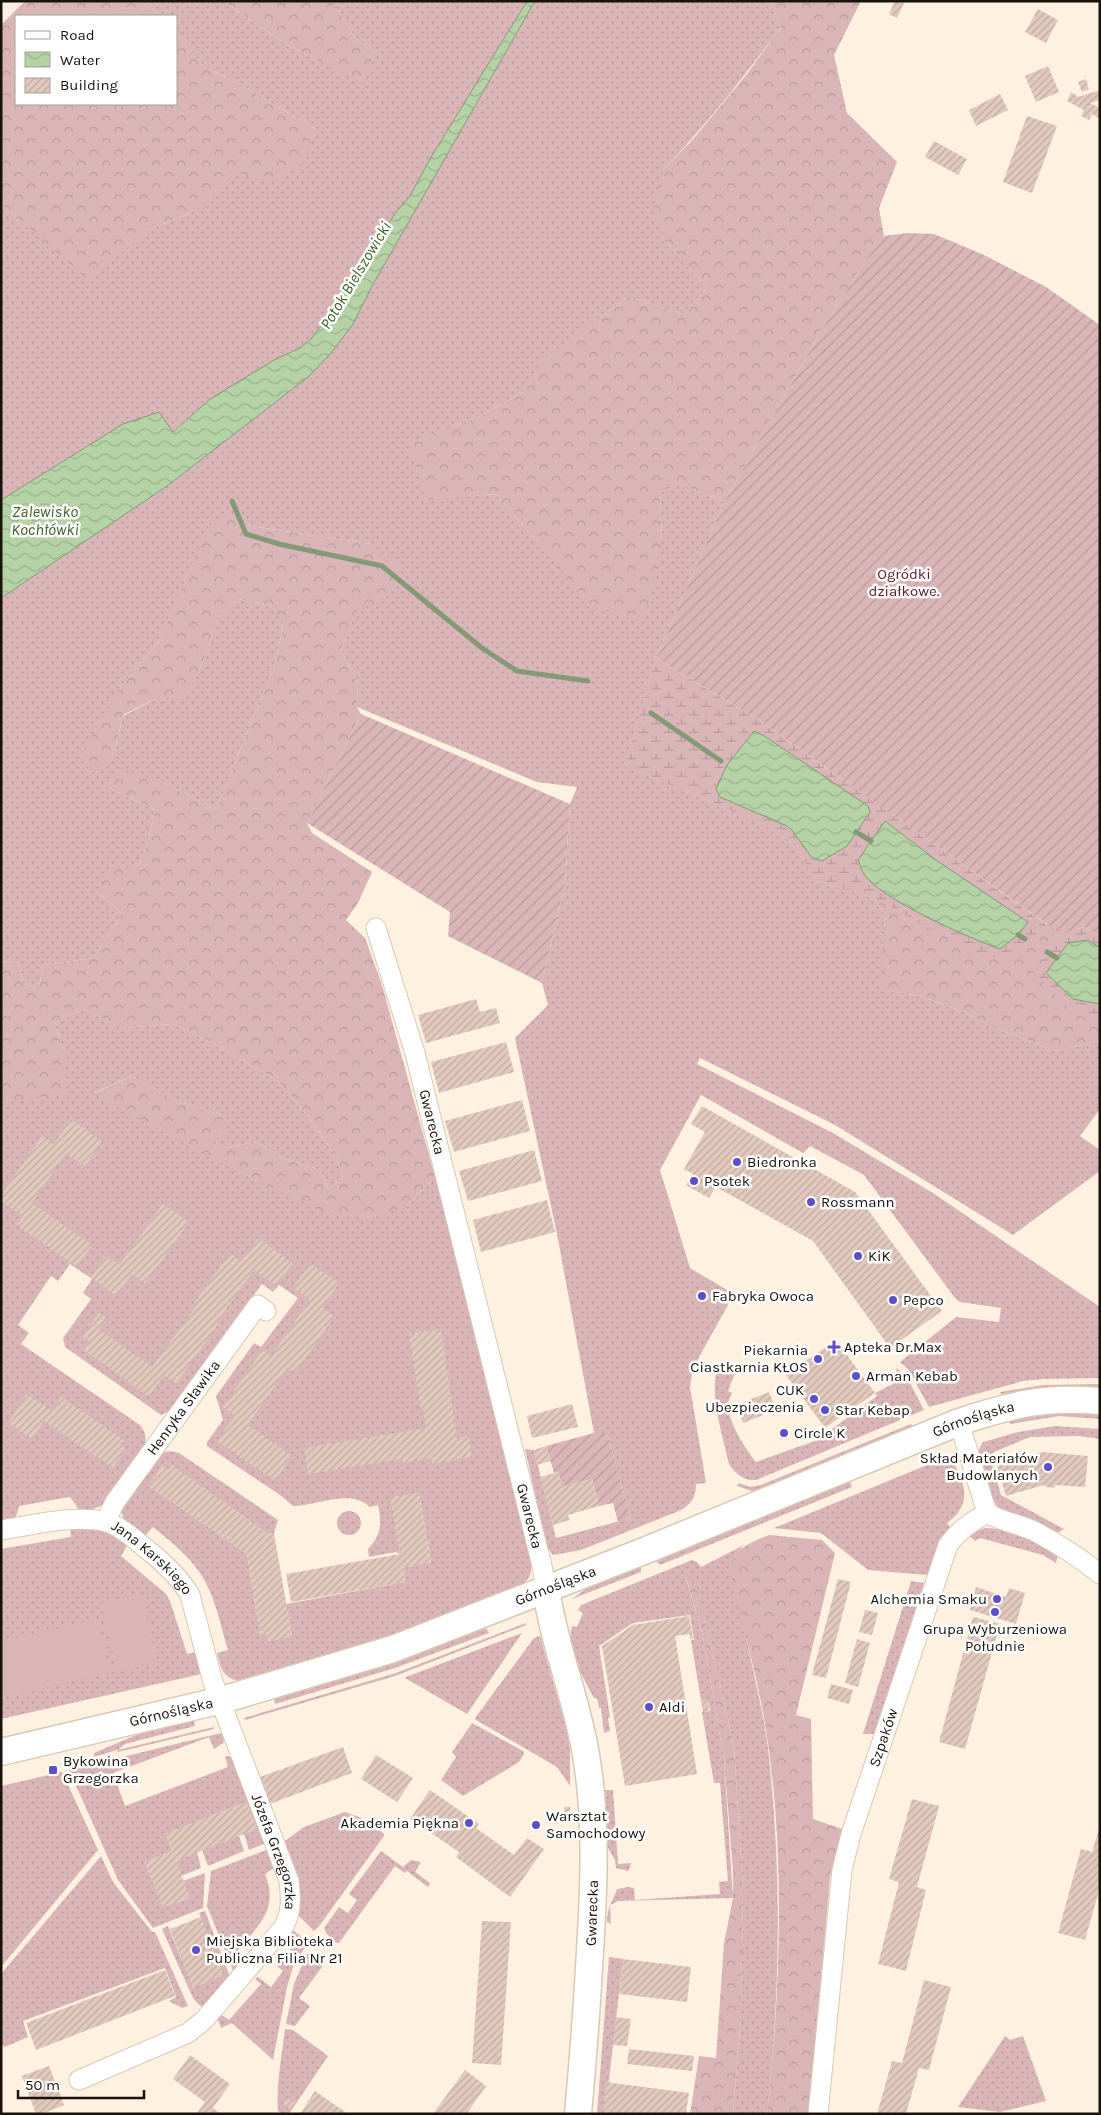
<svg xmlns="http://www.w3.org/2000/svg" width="1101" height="2115" font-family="Karla,sans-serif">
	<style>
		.grass { fill: url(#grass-dots) }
		.forest { fill: url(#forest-crowns) }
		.wetland { fill: url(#wetland-marsh) }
		.garden { fill: url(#garden-furrows) }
		.pitch { fill: #d9b5b7 }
		.water { fill: url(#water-waves); stroke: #859977 }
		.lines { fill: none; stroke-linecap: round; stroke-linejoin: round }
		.stream { stroke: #859977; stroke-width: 5 }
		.building { fill: url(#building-hatch) }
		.street-casing { stroke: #d8c9b5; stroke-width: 21 }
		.secondary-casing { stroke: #d8c9b5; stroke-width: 29 }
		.street { stroke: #fff; stroke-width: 19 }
		.secondary { stroke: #fff; stroke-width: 26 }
		.poi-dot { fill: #5c4fc7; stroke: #fff; stroke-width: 2 }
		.labels { text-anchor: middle; stroke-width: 5; stroke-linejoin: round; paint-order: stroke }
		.park-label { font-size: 15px; fill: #5c1825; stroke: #fff }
		.street-label { font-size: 15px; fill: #18130c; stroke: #fff }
		.poi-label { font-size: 15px; fill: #18130c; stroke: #fff; text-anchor: start }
		.water-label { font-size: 16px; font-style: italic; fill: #3d6226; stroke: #fff }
	</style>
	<defs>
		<pattern id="grass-dots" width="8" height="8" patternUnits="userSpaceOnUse" patternTransform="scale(1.25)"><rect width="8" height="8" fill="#d9b5b7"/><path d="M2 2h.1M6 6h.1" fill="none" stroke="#ba9b9c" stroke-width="1.8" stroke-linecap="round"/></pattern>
		<pattern id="forest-crowns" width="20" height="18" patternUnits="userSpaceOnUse" patternTransform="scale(1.25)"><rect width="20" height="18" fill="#d9b5b7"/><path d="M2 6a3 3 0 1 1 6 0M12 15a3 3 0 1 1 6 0" fill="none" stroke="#ba9b9c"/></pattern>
		<pattern id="wetland-marsh" width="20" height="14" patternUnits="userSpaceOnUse" patternTransform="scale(1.25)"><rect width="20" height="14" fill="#d9b5b7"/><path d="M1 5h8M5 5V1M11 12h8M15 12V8" fill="none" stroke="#ba9b9c"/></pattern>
		<pattern id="garden-furrows" width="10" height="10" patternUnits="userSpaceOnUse" patternTransform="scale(1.25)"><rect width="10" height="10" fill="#d9b5b7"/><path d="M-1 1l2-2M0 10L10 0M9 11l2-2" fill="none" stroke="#ba9b9c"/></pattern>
		<pattern id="water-waves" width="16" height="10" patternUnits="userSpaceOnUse" patternTransform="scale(1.25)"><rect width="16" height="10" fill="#b4d2a5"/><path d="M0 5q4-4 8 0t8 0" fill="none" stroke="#9ab38d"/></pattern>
		<pattern id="building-hatch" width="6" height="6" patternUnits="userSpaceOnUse" patternTransform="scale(1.25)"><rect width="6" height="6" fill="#e2c9be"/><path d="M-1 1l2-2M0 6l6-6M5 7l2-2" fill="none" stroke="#c1aca2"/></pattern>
	</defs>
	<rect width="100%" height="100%" fill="#fef1e0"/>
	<path class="grass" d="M147,1H223L287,45L363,82L375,53L354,36L332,1H527L431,157L410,196L396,212L331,313L311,339L300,348L274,360L210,399L172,432L123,424L1,500V204L89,280L146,231L194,211L234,172L271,181L315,129L243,86L204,66L176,34V16H160Z
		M535,1H770L781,27C744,77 706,125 663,170L666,243L707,288L683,314L629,296L544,359L525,391L476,418L409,443L426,499L495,494L539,543L662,540L660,493L678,483L724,502L656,658L625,766L784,833L819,882L875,898L885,916L881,989L919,996L965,1012L989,1026L1056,1051L1100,1041V1109L1080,1136L1100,1150V1171L1013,1235L835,1125L700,1058L697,1064L833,1133L933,1193L1100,1307V1378L1044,1379L1023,1381L929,1407L908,1369L900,1362L956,1317L999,1322L1001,1308L960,1302L955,1298L864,1175L810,1146L803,1153L701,1095L660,1170L690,1268L734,1294L693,1368L690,1387L706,1483L696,1484C696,1497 691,1505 679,1511L581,1550L553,1555L547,1547L525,1449L534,1450L556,1538L631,1518L607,1433H594L557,1234L515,1038L548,1005L542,983L565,883L570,804L577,787L537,782L357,707L358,683L341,650L357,609L390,593L371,544L238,524L210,523L159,641L118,690L112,760L123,716L159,697L185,698L202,665L218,617L238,599L270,606L284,620L276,661L216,810L162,782L106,786L155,810L147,845L137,868L97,892L122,913L93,958L43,965L39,988L23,984L19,963L1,961V598L167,486L308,377L331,353L353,324L372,286Z
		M84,1009L122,1028L172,1024L205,1039L278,1081L302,1109L336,1156L343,1177L329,1189L320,1170L285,1159L257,1142L224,1148L215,1141L221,1115L175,1100L131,1076L94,1093L254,1179L406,1206L435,1177L530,1546C532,1557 534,1575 525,1582C512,1593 475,1605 459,1611C389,1638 317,1659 245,1681C225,1681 221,1671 217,1653L228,1650C220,1624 215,1595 200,1573C188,1555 169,1540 153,1527L144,1537C134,1529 120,1522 122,1508L160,1454C167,1450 171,1451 179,1453L278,1520L274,1533L268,1534L172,1466L169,1470L162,1466L149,1486L247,1554L260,1634H267L268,1641L292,1636L286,1604L405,1582L403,1568L431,1562L419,1493L391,1498L400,1554L396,1552L369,1557L368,1549C381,1536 382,1523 378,1505L370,1507C349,1488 318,1506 293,1506L280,1495L207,1446V1442L223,1420L216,1396L254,1343L261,1347L298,1298L279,1285L273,1292L262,1284L169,1411L161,1415L65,1347L63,1338L91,1299L83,1293L92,1279L70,1264L58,1281L51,1276L18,1325L29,1333L21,1344L140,1425C147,1434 147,1440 143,1450L105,1504L93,1509L80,1511L70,1497L19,1506L15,1520L1,1522V1098L7,1103L65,1053L54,1023Z
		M726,1362L732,1365L735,1373L728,1391L732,1393C731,1396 728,1401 728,1404C728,1422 745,1448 756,1462L829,1436L828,1432L877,1396L875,1393L893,1384L897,1368L908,1379L924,1410L756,1480C743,1481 736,1474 729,1464C725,1444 701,1370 726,1362Z
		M1100,1384V1389L1055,1386L1001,1394L1000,1392L1043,1385Z
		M1057,1413L1100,1415V1419L1059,1416L1010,1424L1009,1420Z
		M911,1424L913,1427L765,1488L752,1491L737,1486L739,1483L750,1487L761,1485Z
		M1055,1426L1100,1429V1439L1079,1436L1030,1437L994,1452L990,1457L1001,1495L1064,1529L1056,1534L999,1509L992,1498L978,1451L983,1442L1018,1432Z
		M949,1456C965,1480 974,1504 947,1523L950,1527L940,1541L927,1575L868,1570L821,1533L774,1528Z
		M850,1482L852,1487L660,1565L655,1560Z
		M337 1523a12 12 0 1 1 24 0a12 12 0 1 1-24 0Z
		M70,1525L103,1529L128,1544L121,1556L166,1594L170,1601L187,1654L200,1651L206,1673L1,1719V1549L71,1537Z
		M985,1528C1012,1528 1036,1541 1058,1554L1056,1563L1043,1555L980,1538L975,1541L967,1534Z
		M744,1545L735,1556C738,1581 740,1607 745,1631C753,1674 765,1715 769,1758C782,1876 780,1995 767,2114H733L741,2015L743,1891L734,1746L705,1620L685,1575L702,1632L724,1758L733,1898L618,1901L610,1905L611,1924L607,1922C607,1907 613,1901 617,1889L628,1887L634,1888L635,1900L720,1894L719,1882L728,1881L720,1783H714L702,1712L710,1711L708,1700L701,1701L691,1640H694L690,1615L633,1623L599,1646L610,1717L608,1718L610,1731L604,1733L601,1708H599L597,1698H594C583,1677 566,1650 572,1626L577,1627L583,1613L578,1610L581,1605L692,1560L697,1562L701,1567Z
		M641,1566V1572L572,1599L587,1588Z
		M911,1581L924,1583L874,1734H863Z
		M526,1623V1625L395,1676L245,1720L244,1718L396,1673Z
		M486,1628L489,1633L395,1668L275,1704L274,1699L362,1673Z
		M522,1633L467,1714L405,1678L406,1677Z
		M540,1636L566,1727L570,1749V1786L557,1767L476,1720L475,1718L534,1638Z
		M194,1721L195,1726L125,1744L118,1750L214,1727V1729L118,1752L117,1750L94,1757V1753L136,1735Z
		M472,1723L523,1751L524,1754L519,1762L463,1796L441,1780L456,1757L452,1752Z
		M221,1733L224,1739L223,1743L214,1749L209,1737L113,1773L125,1806L228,1767L225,1756L232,1757L266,1843L249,1850L244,1834L257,1829L246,1802L166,1834L172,1851L145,1862L163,1907L189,1898L183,1881L205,1873L203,1908L153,1928L118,1880L69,1770Z
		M62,1772L98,1850L1,1967V1786Z
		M605,1790H613L618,1864L631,1863L630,1868L628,1871L616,1868L615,1860L608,1848Z
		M345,1812L364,1819L384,1834V1836L320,1925L314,1931L299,1916L282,1843L304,1827Z
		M239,1836L244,1851L208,1866L202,1850Z
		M269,1849L276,1867L265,1874C279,1909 259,1925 238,1950L246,1959L234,1973L207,1906L211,1871Z
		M381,1851L403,1867L411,1860L421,1862L415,1872L430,1883L428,1887L407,1871L405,1873L395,1866L339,1943H336L326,1933L324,1928L339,1907L348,1913L357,1900L349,1894Z
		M197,1852L201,1868L181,1876L176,1861Z
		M101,1856L113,1882L152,1932H155L188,2006L182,2008L169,2001L176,1997L165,1968L23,2021L28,2037L5,2047L1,2044V1974Z
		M205,1911L230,1977L203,2007L198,2004L193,1998L162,1929L168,1926L193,1987L223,1975L199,1913Z
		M294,1931L308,1942L293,1967L287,1987L273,2060L232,2023L221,2028L217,2017L219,2013L229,2020L261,1984L255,1979L258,1977L271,1987L283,1971L277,1966L299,1939L291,1932Z
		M307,1954H311L322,1964V1967L299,1998L310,2006L295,2026L286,2024L294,1984Z
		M609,1957L623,1959L605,2114H597Z
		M285,2029L293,2030L328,2056L289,2114H282L278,2111C276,2083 282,2056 285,2029Z
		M1005,2036L1010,2040L1023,2036L1046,2101L1000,2112L958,2107Z"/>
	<path class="forest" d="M25,1H147L160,16H16V104H176V34L204,66L243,86L315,129L301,167L271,182L234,172L194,211L146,231L89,281L1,204V25Z
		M223,1H332L354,36L375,53L363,83L287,45Z
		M770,1H861L834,55L847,113L897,162L879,208L884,236L869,255L821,331L724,502L678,483L660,493L662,540L644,622L589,606L539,543L495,494L426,500L408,443L476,418L525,391L543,359L629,296L683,314L707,288L666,243L653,208L663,170L694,138L747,74L781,27Z
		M230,514L238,524L371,544L399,567L390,593L357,610L341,650L358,683L357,707L361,714L307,823L312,833L372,872L358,903L346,920L365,938L382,985L435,1177L406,1206L369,1219L321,1211L254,1179L93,1094L131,1076L175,1100L221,1115L227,1129L215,1141L224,1148L257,1142L285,1159L320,1170L329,1189L343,1177L336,1156L302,1109L278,1081L205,1039L172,1024L122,1028L84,1009L54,1023L65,1053L64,1093L6,1103L1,1098V961L19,963L23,984L39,988L43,965L93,958L122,913L97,892L113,867L137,868L147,845L155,810L106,786L120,769L162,782L216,810L276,661L284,621L270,606L238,599L218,617L202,665L185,699L159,697L123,715L112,760L91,773L81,755L118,690L159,641L210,522Z
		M656,658L855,788L1046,924L1100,936V1041L1056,1051L989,1026L965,1012L919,996L880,989L885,916L875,898L819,882L784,833L625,766Z
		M769,1535L822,1540L835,1553L796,1715L811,1719L813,1819L842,1829L830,1877L809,2114H767C781,1985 786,1846 764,1718C756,1672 743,1627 732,1582C729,1550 743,1546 769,1535Z
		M685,1574L691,1581L698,1593L705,1620L734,1746L743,1891L741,2015L733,2114H690L699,2056L716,2058L724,1943L733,1898V1872L724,1758L702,1632Z"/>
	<path class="wetland" d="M656,658L760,721L1046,924L1030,945L1011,961L978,952L928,928L875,898L819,882L784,833L625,766Z
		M1084,927L1100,936V1028L1067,1006L1034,973L1061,934Z"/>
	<path class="garden" d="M908,233L934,234L982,254L1046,287L1100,325V936L1084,927L1061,934L760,721L656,658L724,502L821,331L869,255L884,236Z
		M361,714L570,804L565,883L542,983L448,936L450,912L307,823Z
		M594,1433H607L631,1518L618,1522L613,1503L599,1506L592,1479L562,1487L558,1472L554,1473L546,1446Z"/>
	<path class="pitch" d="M142,1594L157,1663L117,1672L101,1603Z
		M98,1619L110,1673L1,1698V1641Z"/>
	<path class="water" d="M527,1H535L372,286L353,324L331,353L308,377L167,486L1,598V500L123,424L159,412L173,432L210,399L274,360L300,348L311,339L331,313L396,212L410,196L431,157Z
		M754,731L763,735L868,806L870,812L847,846L822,861L812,858L792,830L787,826L720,797L716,789L727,765Z
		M885,821L936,860L1028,922L1018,935L1000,949C971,939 878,898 864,874C861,870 860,864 858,860Z
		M1088,940L1100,948V1004L1073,999L1046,973L1068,943Z"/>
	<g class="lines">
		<path class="stream" d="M232,501L246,534L279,544L382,566L482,648L517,671L588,681
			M651,713L721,761
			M856,832L871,841
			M1018,935L1025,939
			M1047,952L1057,958"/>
	</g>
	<path class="building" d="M895,1H905L897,18L889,14Z
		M1038,9L1058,20L1046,43L1025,32Z
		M1048,66L1059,92L1036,102L1025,76Z
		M1086,79L1089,89L1082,92L1078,82Z
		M1100,90V100L1090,103L1100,108V119L1092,114L1089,120L1081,116L1084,110L1067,101L1071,92L1078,97Z
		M1000,94L1008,110L976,126L969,110Z
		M1027,116L1057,126L1032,193L1003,182Z
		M934,141L967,159L958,175L925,157Z
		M476,999L480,1012L496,1008L500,1023L426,1043L418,1015Z
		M506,1042L514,1072L439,1093L431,1062Z
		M522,1100L530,1131L454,1152L445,1121Z
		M702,1106L855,1192L942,1311L890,1348L813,1241L684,1169L705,1132L691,1124Z
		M71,1119L102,1141L85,1166L66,1153L32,1203L92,1245L77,1267L17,1225L23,1216L1,1201V1196L42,1136L54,1144Z
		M534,1150L542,1181L468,1201L459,1171Z
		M693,1174L715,1187L709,1198L686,1185Z
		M547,1200L555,1232L481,1252L473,1220Z
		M163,1204L189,1222L145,1284L132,1274L116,1296L91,1277L106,1256L119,1265Z
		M258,1238L293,1263L276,1286L254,1270L216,1323L218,1325L176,1384L164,1375L149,1397L84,1350L90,1342L82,1336L99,1313L107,1318L99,1329L152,1367L195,1308L192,1306L230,1253L241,1261Z
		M310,1263L339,1283L322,1308L335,1316L295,1373L287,1368L248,1425L292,1456L275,1481L217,1441L235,1416L223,1407L262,1350L271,1356L310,1300L293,1288Z
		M699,1289L713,1297L709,1304L696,1296Z
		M720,1289L729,1294L724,1304L714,1299Z
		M441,1329L457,1438L469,1436L472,1457L432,1464L431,1458L402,1463V1459L308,1474L304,1448L426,1428L423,1409H421L409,1334Z
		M836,1340L875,1393L825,1428L786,1375Z
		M769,1392L776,1410L743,1423L736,1405Z
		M27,1394L52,1411L61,1397L124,1440L120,1445L126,1449L113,1468L44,1421L32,1439L8,1423Z
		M572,1404L578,1427L532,1438L527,1416Z
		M787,1427L788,1439H780V1428Z
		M546,1446L550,1461L537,1465L534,1450Z
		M1042,1452L1088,1456L1085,1487L1055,1485L1054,1488L1046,1487L1044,1485L1006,1496L997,1465Z
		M172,1465L268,1534L274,1533L292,1637L268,1641L267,1634L260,1635L247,1554L148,1486L162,1466L169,1470Z
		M558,1472L562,1487L592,1479L599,1506L568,1515L570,1520L553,1525L540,1477Z
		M419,1493L431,1563L403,1568L405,1582L291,1602L286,1574L400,1554L390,1497Z
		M838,1579L851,1582L826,1678L812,1675Z
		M976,1587L1006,1597L1009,1588L1025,1593L1016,1624L970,1610Z
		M865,1610L878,1613L872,1635L859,1632Z
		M689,1616L693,1639H690V1634L675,1636L697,1774L625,1786L602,1646L633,1625Z
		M973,1617L1000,1624L965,1749L939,1742Z
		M857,1639L870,1643L858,1687L845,1683Z
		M831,1684L853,1690L849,1704L827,1698Z
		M708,1700L709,1711L703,1712L701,1701Z
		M343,1747L352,1773L270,1804L260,1777Z
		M376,1755L413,1778L397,1802L361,1779Z
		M430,1790L479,1824L476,1828L514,1855L527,1838L544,1849L510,1897L456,1857L459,1852L410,1819Z
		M912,1799L939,1806L917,1887L926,1890L906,1971L878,1964L899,1882L889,1879Z
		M246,1802L257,1829L176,1861L190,1897L163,1908L145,1862L172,1851L166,1834Z
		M564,1807H570L571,1822H564Z
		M1100,1826V1887L1085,1940L1058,1933L1081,1849L1092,1852Z
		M201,1917L223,1975L193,1988L170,1929Z
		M482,1921L511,1922L501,2065L472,2063Z
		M623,1959L691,1967L687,2002L619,1994Z
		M165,1970L175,1996L36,2050L26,2023Z
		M924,1980L951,1987L929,2070L919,2068L906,2114H877L892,2061L902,2063Z
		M616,2017L631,2019L627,2046L613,2045Z
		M629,2049L694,2056L692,2071L627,2064Z
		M190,2055L230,2084L213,2108L221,2114H196L205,2102L173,2079Z
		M49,2066L64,2105L42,2114H36L22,2076Z
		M465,2070L486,2086L472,2106L467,2114H433Z
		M606,2082L689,2093L686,2114H614L603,2112Z
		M315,2091L348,2114H300Z
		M288,2098L295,2103L290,2109L283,2104Z"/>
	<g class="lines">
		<defs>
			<g id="street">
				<path id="s1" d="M376,928L415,1053L542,1566L546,1589"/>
				<path d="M959,1422L987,1513"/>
				<path id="s2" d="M105,1522L115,1502L258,1305L266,1311"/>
				<path id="s3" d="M1,1530C34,1525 70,1515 104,1521C118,1524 138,1542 149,1551C164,1563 180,1578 190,1595L213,1682L289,1881C291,1898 292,1913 283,1928L204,2020L188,2033L79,2080"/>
				<path id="s4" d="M818,2114L842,1870L851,1834L948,1545C959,1530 971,1522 987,1513C1002,1522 1019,1524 1034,1531C1057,1543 1080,1558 1100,1574"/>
			</g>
			<g id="secondary">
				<path d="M546,1589C554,1646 577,1699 586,1755C597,1820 594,1886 590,1951C587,2006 583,2060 578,2114"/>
				<path id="s5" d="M1,1752L222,1700L393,1649L644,1551L959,1422C1011,1405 1044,1396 1100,1401"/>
			</g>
		</defs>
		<use href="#street" class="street-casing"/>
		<use href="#secondary" class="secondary-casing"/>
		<use href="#street" class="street"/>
		<use href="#secondary" class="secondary"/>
	</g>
	<g class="poi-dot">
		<circle cx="737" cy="1162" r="5"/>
		<circle cx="694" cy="1181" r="5"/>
		<circle cx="811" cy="1202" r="5"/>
		<circle cx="858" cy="1256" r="5"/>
		<circle cx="702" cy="1296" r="5"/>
		<circle cx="893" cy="1300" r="5"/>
		<path d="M831.5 1339.5h5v5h5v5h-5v5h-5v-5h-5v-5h5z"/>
		<circle cx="818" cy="1359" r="5"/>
		<circle cx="856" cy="1376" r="5"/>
		<circle cx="814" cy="1399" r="5"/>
		<circle cx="825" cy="1410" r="5"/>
		<circle cx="784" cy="1433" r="5"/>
		<circle cx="1048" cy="1467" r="5"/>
		<circle cx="997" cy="1599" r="5"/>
		<circle cx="995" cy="1612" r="5"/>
		<circle cx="649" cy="1707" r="5"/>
		<rect x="48" y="1765" width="10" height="10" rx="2.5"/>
		<circle cx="469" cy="1823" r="5"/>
		<circle cx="536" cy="1825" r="5"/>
		<circle cx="196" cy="1950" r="5"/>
	</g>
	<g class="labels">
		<g class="park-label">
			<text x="904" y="579">Ogródki<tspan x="904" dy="17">działkowe.</tspan></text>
		</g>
		<g class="street-label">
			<text dy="5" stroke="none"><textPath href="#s1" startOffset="202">Gwarecka</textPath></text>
			<text dy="5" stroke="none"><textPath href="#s2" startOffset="139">Henryka Sławika</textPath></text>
			<text dy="5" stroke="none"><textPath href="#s5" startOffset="1030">Górnośląska</textPath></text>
			<text dy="5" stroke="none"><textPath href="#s1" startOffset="608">Gwarecka</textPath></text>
			<text dy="5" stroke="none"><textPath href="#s3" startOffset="165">Jana Karskiego</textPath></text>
			<text dy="5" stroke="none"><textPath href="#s5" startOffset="580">Górnośląska</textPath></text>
			<text dy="5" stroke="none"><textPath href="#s5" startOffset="175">Górnośląska</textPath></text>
			<text dy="5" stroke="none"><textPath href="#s4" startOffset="384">Szpaków</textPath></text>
			<text dy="5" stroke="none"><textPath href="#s3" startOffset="490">Józefa Grzegorzka</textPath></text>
			<text transform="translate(592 1913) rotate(-88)" y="5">Gwarecka</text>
		</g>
		<g class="poi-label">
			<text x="747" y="1167">Biedronka</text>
			<text x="704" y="1186">Psotek</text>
			<text x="821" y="1207">Rossmann</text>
			<text x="868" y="1261">KiK</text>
			<text x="712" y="1301">Fabryka Owoca</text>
			<text x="903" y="1305">Pepco</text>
			<text x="844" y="1352">Apteka Dr.Max</text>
			<text x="808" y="1355" text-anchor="end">Piekarnia<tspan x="808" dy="17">Ciastkarnia KŁOS</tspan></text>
			<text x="866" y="1381">Arman Kebab</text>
			<text x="804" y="1395" text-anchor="end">CUK<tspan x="804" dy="17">Ubezpieczenia</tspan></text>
			<text x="835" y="1415">Star Kebap</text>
			<text x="794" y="1438">Circle K</text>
			<text x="1038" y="1463" text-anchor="end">Skład Materiałów<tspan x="1038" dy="17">Budowlanych</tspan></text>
			<text x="987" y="1604" text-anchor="end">Alchemia Smaku</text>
			<text x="995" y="1634" text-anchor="middle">Grupa Wyburzeniowa<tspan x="995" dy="17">Południe</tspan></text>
			<text x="659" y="1712">Aldi</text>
			<text x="63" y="1766">Bykowina<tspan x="63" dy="17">Grzegorzka</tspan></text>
			<text x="546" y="1821">Warsztat<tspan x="546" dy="17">Samochodowy</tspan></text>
			<text x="459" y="1828" text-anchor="end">Akademia Piękna</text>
			<text x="206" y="1946">Miejska Biblioteka<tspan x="206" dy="17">Publiczna Filia Nr 21</tspan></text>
		</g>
		<g class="water-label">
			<text transform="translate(355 275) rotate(-59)" y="6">Potok Bielszowicki</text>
			<text x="45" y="517">Zalewisko<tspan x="45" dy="18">Kochłówki</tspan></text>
		</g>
	</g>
	<rect width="1101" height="2115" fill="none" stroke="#18130c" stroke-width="5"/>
	<rect x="15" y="15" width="162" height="90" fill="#ffffff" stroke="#a3a19e"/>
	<rect x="25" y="31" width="25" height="8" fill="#ffffff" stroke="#a3a19e"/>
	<text x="60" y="40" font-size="15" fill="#18130c">Road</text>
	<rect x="25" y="52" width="25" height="15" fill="url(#water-waves)" stroke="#a3a19e"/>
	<text x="60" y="65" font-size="15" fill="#18130c">Water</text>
	<rect x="25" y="78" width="25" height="15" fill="url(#building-hatch)" stroke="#a3a19e"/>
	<text x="60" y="90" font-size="15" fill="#18130c">Building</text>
	<path d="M18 2090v8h126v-8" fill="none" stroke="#18130c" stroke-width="2.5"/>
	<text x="25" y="2090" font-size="15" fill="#18130c" stroke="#ffffff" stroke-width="4" paint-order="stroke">50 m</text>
</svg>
